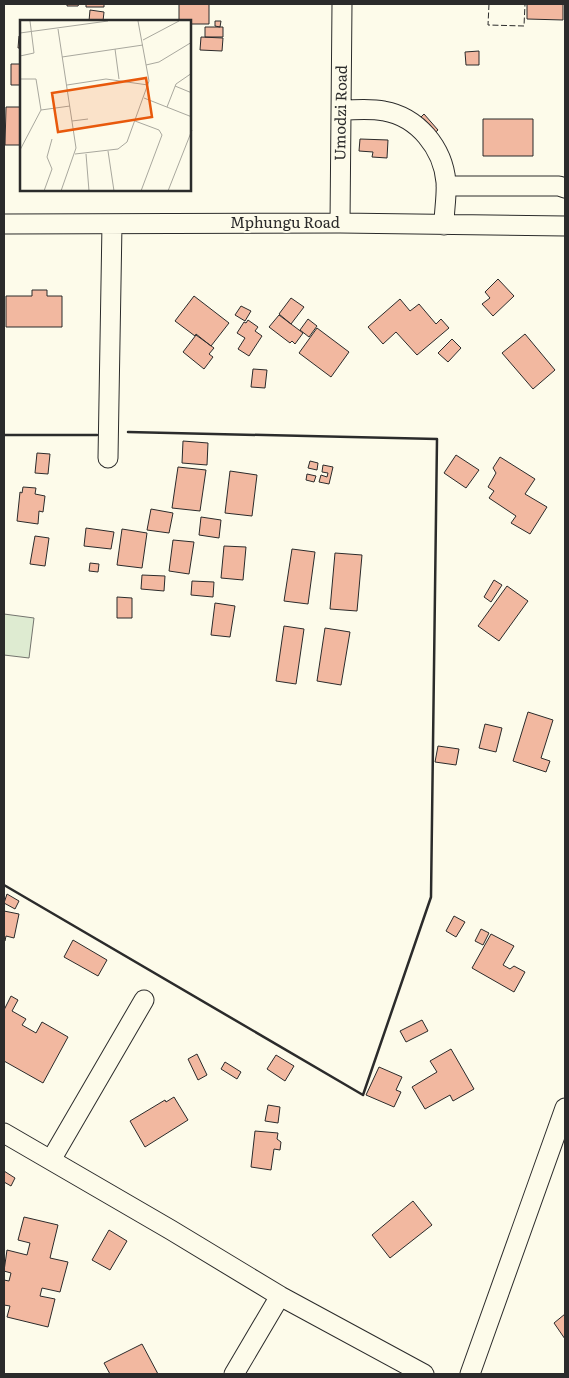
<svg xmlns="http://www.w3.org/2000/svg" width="569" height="1378" font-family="Literata,serif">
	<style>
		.green { fill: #deebd1; stroke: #74746e }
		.building { fill: #f2b8a0; stroke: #2b2b2b }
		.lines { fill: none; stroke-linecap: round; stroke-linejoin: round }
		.minor-casing { stroke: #2b2b2b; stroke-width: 21 }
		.minor { stroke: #fdfbea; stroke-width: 19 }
		.fence { stroke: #2b2b2b; stroke-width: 1; stroke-dasharray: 6 2.5; stroke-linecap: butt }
		.wall { stroke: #2b2b2b; stroke-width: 2.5 }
		.labels { text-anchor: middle; stroke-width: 4; stroke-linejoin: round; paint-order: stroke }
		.street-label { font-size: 15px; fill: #2b2b2b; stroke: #fdfbea }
		.inset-road { fill: none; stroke: #a9a89e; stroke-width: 1 }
		.view { fill: #e8590c; fill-opacity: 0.15; stroke: #e8590c; stroke-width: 2.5 }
		.inset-edge { fill: none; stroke: #2b2b2b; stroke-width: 2.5 }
	</style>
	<rect width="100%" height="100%" fill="#fdfbea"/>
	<path class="green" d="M4,614L34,618L29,658L4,655Z"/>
	<path class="building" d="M67,4H79L78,6H67Z
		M86,4H104V7H86Z
		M179,4H209V24H190V21H179Z
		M527,4H563V20L527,19Z
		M90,10L104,12L103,21H89Z
		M215,21H221L220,27L215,26Z
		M205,27H223V37H205Z
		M19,36H21V48H18Z
		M201,37L223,38L222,51L200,50Z
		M479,51V65H466L465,52Z
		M11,64H21V145H5L6,107H21V85H11Z
		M424,114L438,130L430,137L416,122Z
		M483,119H533V156H483Z
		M360,139L388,140L387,158L372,157L373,152L359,151Z
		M498,279L514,296L493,316L482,304L490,298L485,292Z
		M32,290H47V296H62V327H6V296H32Z
		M194,296L229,323L211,346L196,334L195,336L175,321Z
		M291,298L304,307L291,324L279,314Z
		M400,299L410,311L419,304L436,324L441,319L449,328L417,355L396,332L383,344L368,327Z
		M241,306L251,311L245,321L235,315Z
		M279,315L303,333L295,344L292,341L290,343L269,327Z
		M308,319L317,326L309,337L300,330Z
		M248,320L258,327L255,331L262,336L249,356L238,349L245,338L237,333L244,322L246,323Z
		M317,328L349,352L331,377L299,353Z
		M525,334L555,370L533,389L502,353Z
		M196,335L214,348L209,354L213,357L204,369L183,352Z
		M452,339L461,348L448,362L438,353Z
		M253,369L267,370L265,388L251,387Z
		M183,441L208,443L207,465L182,463Z
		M37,453L50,454L48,474L35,473Z
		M456,455L479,470L466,488L444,473Z
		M500,457L535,479L525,494L547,507L530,534L511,523L516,516L489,498L494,491L488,487L496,473L493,468Z
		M310,461L318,463L317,470L308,468Z
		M323,465L333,467L329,484L319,482L321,475L327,477L328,473L322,472Z
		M178,467L206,470L200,511L172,508Z
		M230,471L257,475L252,516L225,513Z
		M307,474L316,476L314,482L306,480Z
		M23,487L36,488L35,494L45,496L43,512L39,511L38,524L17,521L20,492L22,493Z
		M151,509L173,513L169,533L147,530Z
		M201,517L221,520L219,538L199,535Z
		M86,528L114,532L111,549L84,546Z
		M122,529L147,533L142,568L117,565Z
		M35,536L49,538L45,566L30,564Z
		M173,540L194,542L189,574L169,571Z
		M224,546L246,547L243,580L221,578Z
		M292,549L315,552L308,604L284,601Z
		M335,553L362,555L357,611L330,609Z
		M90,563L99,564L98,572L89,571Z
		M142,575L165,576L164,591L141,589Z
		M494,580L502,585L491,602L484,597Z
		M192,581L214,582L213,597L191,595Z
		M507,586L528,601L499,641L478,626Z
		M117,597L132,598V618H117Z
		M215,603L235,606L230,637L211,635Z
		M284,626L304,629L296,684L276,681Z
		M325,628L350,632L341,685L317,681Z
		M528,712L553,720L541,758L550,761L546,772L513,761Z
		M485,724L502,728L496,752L479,748Z
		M438,746L459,749L456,765L435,762Z
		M7,894L19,901L15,909L4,903Z
		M4,911L19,914L14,938L6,936L5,941H4Z
		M454,916L465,922L456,937L446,931Z
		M481,929L489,933L483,945L475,941Z
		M491,934L514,946L503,965L510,969L514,966L525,972L514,992L472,968Z
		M73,940L107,960L98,976L64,957Z
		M11,996L18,1000L12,1011L26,1019L22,1025L36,1033L42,1022L68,1037L43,1083L4,1061V1010Z
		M422,1020L428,1031L406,1042L400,1031Z
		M451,1049L474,1089L453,1101L450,1095L425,1109L412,1087L437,1072L430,1061Z
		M197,1054L207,1075L198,1080L188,1059Z
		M276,1055L294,1066L285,1081L267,1069Z
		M225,1062L241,1072L237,1079L221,1069Z
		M379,1067L402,1077L396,1090L401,1092L394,1107L366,1095Z
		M174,1097L188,1120L145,1147L130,1121L165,1100L166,1102Z
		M268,1105L280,1107L278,1123L265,1121Z
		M255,1131L278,1133L277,1139L281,1142L280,1150L274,1149L271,1170L251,1167Z
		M4,1171L15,1178L11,1186L4,1182Z
		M413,1201L432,1225L390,1258L372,1235Z
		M24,1217L58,1225L50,1258L68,1262L60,1292L42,1288L40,1296L55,1299L48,1327L7,1317L10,1306L4,1305V1280L9,1281L11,1273L4,1271L7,1250L27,1255L30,1243L18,1240Z
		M109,1230L127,1241L110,1270L92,1260Z
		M565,1314V1339L554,1323Z
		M142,1344L158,1374H110L104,1363Z"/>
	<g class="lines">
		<defs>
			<path id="minor" d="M341,110C355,110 370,108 384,111C418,117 443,148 446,182C447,196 444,211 444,225
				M446,186H559L565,188
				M340,223L342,4
				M4,224L340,223L565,226
				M108,458L112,224
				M4,1133L171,1230L280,1296L424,1374
				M51,1160L144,1000
				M234,1374L280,1296
				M470,1374L565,1108"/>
		</defs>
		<use href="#minor" class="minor-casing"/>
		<use href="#minor" class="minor"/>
		<path class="fence" d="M489,4L488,25L524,26L525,4"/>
		<path class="wall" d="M4,435H97
			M4,885L363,1095L431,897L437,439L128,432"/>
	</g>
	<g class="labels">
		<g class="street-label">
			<text transform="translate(341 113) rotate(-89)" y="5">Umodzi Road</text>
			<text x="285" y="228">Mphungu Road</text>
		</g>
	</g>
	<g transform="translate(20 20)">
		<rect width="171" height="171" fill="#fdfbea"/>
		<path class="inset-road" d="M38,9L56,128L41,171M0,13L88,1M123,20L159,1M95,29L99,59M0,36L14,33L10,1M42,37L123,25M126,45L139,42L172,22M0,59H16L21,90M47,65L86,59L128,65M155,66L172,73M124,78L172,97M147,87L156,64L172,53M52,101L68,99M115,101L139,110L142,115L121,171M0,130L21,90L50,86M88,131L94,171M55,134L98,129L107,122L129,61L118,1M66,134L69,171M24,171L32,149L27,137L32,119M148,171L172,110"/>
		<path class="view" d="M126,58L132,97L38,112L32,73Z"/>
		<rect width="171" height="171" class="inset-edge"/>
	</g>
	<rect width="569" height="1378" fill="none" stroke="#2b2b2b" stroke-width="10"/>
</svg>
